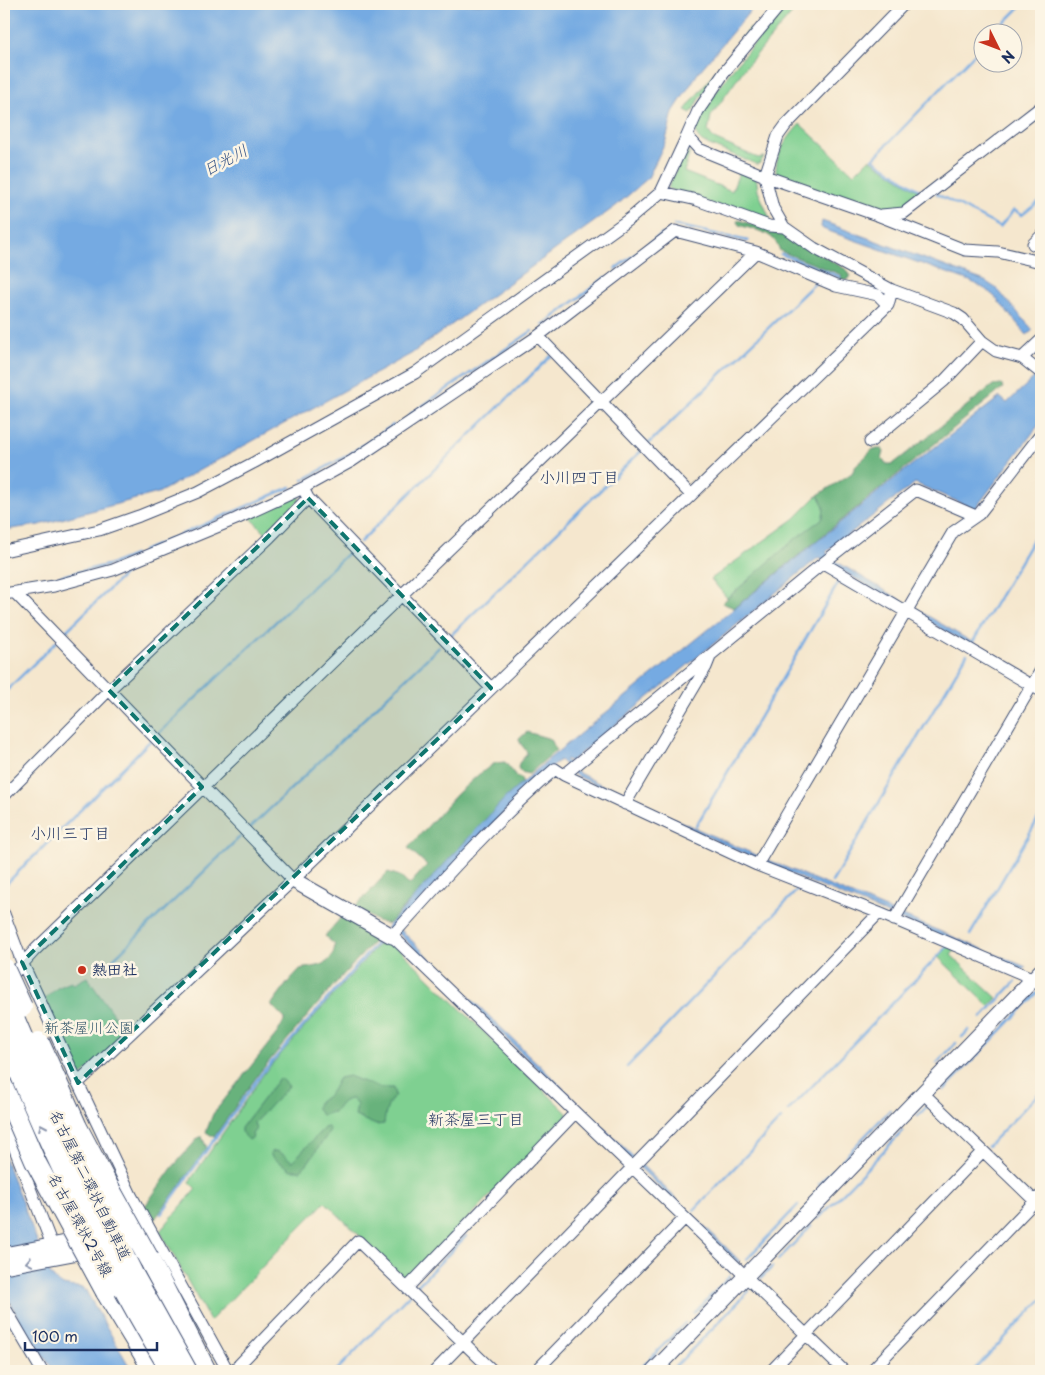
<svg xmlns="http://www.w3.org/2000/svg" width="1045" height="1375" font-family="'Playpen Sans','Klee One',sans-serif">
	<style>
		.green { fill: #7fd091; stroke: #4d8078 }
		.forest { fill: #67b27b; stroke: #41706c }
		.water { fill: #74aae2; stroke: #486ca0 }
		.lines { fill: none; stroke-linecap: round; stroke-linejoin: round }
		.stream { stroke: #74aae2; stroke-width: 2.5 }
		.street-casing { stroke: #3c4b6f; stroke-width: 13 }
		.secondary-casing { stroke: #3c4b6f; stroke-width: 17 }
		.highway-casing { stroke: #3c4b6f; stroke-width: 22 }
		.street { stroke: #fff; stroke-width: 11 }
		.secondary { stroke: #fff; stroke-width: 15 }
		.highway { stroke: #fff; stroke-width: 20 }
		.highway-bridge-casing { stroke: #3c4b6f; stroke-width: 22; stroke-linecap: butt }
		.highway-bridge { stroke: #fff; stroke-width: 20 }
		.oneway { stroke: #8d97ae }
		.marked { fill: #0f766e; fill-opacity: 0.2; stroke: #0f766e; stroke-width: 4; stroke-dasharray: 10 6; stroke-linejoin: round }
		.poi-dot { fill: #c8321e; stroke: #fcf5e5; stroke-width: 2 }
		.labels { text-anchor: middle; stroke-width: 5; stroke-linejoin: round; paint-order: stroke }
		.poi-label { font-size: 15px; font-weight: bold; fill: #1b2f5e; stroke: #fcf5e5; text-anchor: start }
		.park-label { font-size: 15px; fill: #34576b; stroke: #fcf5e5 }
		.street-label { font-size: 15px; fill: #1b2f5e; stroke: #fcf5e5 }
		.water-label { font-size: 16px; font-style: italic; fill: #365486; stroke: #fcf5e5 }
		.neighbourhood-label { font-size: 16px; fill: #1b2f5e; stroke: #fcf5e5 }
	</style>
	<rect width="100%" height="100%" fill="#fcf5e5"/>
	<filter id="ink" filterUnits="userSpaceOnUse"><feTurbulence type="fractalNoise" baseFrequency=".02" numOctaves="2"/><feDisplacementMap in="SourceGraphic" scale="10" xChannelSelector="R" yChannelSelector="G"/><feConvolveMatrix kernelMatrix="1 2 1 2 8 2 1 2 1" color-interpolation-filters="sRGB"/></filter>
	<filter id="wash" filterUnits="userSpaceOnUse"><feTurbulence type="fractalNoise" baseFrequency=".0096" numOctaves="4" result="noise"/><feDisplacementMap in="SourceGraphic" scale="20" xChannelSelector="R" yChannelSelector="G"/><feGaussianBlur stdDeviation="1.12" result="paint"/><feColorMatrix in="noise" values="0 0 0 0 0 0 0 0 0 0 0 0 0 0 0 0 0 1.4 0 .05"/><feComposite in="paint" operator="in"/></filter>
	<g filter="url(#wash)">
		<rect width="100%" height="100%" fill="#f5e7ce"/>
		<path class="green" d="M787,4H800L745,68L711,116L708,131L714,139L758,158L764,157L759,164H756L702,142L698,138L696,131L699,116L731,71Z
			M750,28L753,31L700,98L691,113L685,110Z
			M800,124L854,174L869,159L923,194L905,209L879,212L777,177C772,157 788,137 800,124Z
			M690,152L684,172L732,191L740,170L756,175L758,191L770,219L767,223L672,190L668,188L683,154Z
			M818,495L824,506L823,518L727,598L711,579L794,519Z
			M298,496L300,500L266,534L250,517Z
			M384,938L392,942L567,1113V1117L409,1279H404L325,1202L210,1321L160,1231L196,1189L189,1182L265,1072Z
			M949,946L956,949L951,955L997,998L989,1006L938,957Z
			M87,977L126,1033L81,1076L45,999L57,988L71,982L74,984Z"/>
		<path class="forest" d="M738,220L788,235L847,270L850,275L848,279L840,280L842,275L780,251C774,231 757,231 739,225L737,222Z
			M1001,384L1003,388L734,608L722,603L795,539L823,518L824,506L818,495L852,473L855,467L873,449H882L884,452L882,459L886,464H893L993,385Z
			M527,732L551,739L556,750L529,774L521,772L518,768L519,763L527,754C527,749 520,746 519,739Z
			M505,762L516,776L521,778L522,783L388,924L377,921L355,907L388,872L400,876L408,884L411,883L427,865L408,848L457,794L478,775L495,763Z
			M343,915L378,937L333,986L260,1072L214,1137L206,1132L213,1114L278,1032L285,1019L271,1005L288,982L300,969C317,965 332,968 335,945L325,936Z
			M349,1076L380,1088H393L395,1095C387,1104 385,1114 384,1124L376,1125L355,1116L357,1105L352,1099C342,1099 340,1106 334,1112C329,1112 326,1115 322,1115C309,1103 323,1102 330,1093C334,1089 335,1083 339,1078Z
			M279,1078L282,1079L289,1086L254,1123L256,1129L252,1134L253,1137L249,1140L241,1132V1128Z
			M328,1127L330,1129V1131L307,1164L301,1170H291L272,1157L270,1153C279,1147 285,1158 293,1161L324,1128Z
			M199,1137H202L207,1148L152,1223L145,1206L172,1168Z"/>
		<path class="water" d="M4,4H756L698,73L673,112L666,140L648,178L616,206L411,354L158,493L39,525L4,530Z
			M822,221L985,281L997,289L1033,330L1027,335L994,296L985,289L970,281L823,229L821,227Z
			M1041,371V422L975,509L915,483L826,552L832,559L1041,683V687L819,557L570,762L567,759L565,760L575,771L632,800L758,856L1026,967L1023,970L757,860L575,775L560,760L526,789L396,928L403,932L740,1261L738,1263L399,934L386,928L505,798L550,758L900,474L1000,397L1007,403Z
			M4,1156L49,1272C60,1288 65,1285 83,1288L85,1291L87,1290V1293L132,1371H54L21,1324L4,1289Z"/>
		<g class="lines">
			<path class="stream" d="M995,32L1023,4
				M922,192L873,159L982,46
				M937,194L1000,227L1014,210L1022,215L1041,200
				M674,225L748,241
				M781,254L840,277
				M615,269L662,234
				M543,325L606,277
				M409,415L532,331
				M647,445L815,283
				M303,480L348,455L393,425
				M360,542L551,356
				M143,551L291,487
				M23,585L112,564L134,555
				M62,635L130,569
				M450,636L641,451
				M971,645L1041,526
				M4,693L56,642
				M157,735L351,550
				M696,826L840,580
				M249,829L439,647
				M832,882L967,654
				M4,886L151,740
				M970,935L1041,814
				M104,968L242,835
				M981,1018L1015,982
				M962,1037L969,1030
				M937,1063L956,1043
				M627,1067L801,886
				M944,1090L1040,990
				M788,1111L947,947
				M918,1116L926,1107
				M988,1146L1041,1091
				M842,1160L890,1110
				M819,1184L833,1170
				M694,1210L781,1119
				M161,1214L262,1073L383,936
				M818,1219L903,1131
				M747,1259L798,1205
				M778,1260L811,1226
				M761,1278L772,1267
				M414,1289L466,1236
				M694,1313L730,1276
				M642,1367L685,1323
				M336,1371L409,1295
				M671,1371L749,1291
				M973,1371L1041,1300"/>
		</g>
	</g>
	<g filter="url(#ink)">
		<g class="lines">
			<defs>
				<path id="street" d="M781,4L726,70L698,111L687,136L699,149L765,176L877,215L965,250L998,252L1041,262
					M904,4L786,125L778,136L765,176L773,208L784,227L814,248L892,290L954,313L963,319L982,341L996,351L1022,358L1041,373
					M661,192L687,136
					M881,215L904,213L1041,107
					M1041,236L1033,244L1041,248
					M538,336L691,495
					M1022,358L1041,340
					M870,442L944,381L982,341
					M305,492L308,498L491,688
					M976,516L916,490L823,563L564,775L757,865L879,913L1041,982
					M4,551L99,530L139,516L198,492L255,462L415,373L632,217L661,192L697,200L769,226L784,227
					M823,563L1041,691
					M15,593L293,880
					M4,594L54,586L113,570L236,519L303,488L352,461L538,336L675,231L756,252L836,286L878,295L888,305
					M564,775L555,769C496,820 444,878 392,936L844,1371
					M4,796L109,690L270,537L308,498
					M625,804L706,667L710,657
					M757,865L953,532L979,514L1041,434
					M4,914L22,962L78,1083L132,1197L228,1371
					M894,920L1041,670
					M7,981L35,950L756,252
					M78,1083L293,880L888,305L892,290
					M924,1094L1041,1207
					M4,1121L52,1245
					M407,1288L575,1113
					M4,1306L42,1371
					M233,1371L358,1241L493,1371
					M435,1371L879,913
					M536,1371L685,1218
					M771,1371L983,1151
					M871,1371L1041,1195"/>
				<path id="secondary" d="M293,880L392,936
					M4,1255L71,1242L88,1237
					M4,1266L73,1253L93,1247
					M654,1371L1041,971"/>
				<path id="highway" d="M4,1075L16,1103
					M149,1259L206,1371
					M106,1292L154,1371"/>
			</defs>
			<use href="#street" class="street-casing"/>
			<use href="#secondary" class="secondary-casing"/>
			<use href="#highway" class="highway-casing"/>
			<use href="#street" class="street"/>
			<use href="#secondary" class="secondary"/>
			<use href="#highway" class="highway"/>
			<defs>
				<path id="highway-bridge" d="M4,968L22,1007
					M4,994L68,1145L133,1274L187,1371
					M4,1034C50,1151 106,1263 171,1371
					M39,1042L77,1127L107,1184L149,1259
					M4,1089L35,1161L106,1292"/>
			</defs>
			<use href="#highway-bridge" class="highway-bridge-casing"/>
			<use href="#highway-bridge" class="highway-bridge"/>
		</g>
		<defs><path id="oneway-chevron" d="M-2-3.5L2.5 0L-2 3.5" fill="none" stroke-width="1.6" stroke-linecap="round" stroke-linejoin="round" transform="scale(1.25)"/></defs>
		<g class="oneway">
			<use href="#oneway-chevron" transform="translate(42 1127) rotate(-114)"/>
			<use href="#oneway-chevron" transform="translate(29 1262) rotate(169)"/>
		</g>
	</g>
	<path class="marked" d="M308,498L491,688L78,1083L22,962L202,787L109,690Z"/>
	<circle class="poi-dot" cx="82" cy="970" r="5"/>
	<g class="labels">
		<g class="poi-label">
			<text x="92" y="975">熱田社</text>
		</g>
		<g class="park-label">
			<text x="89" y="1033">新茶屋川公園</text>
		</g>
		<g class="street-label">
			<text transform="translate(90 1185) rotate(64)" y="5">名古屋第二環状自動車道</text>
			<text transform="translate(80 1225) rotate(61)" y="5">名古屋環状2号線</text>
		</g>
		<g class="water-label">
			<text transform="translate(225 160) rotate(-28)" y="6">日光川</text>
		</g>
		<g class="neighbourhood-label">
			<text x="579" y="483">小川四丁目</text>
			<text x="70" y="839">小川三丁目</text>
			<text x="476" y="1125">新茶屋三丁目</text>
		</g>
	</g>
	<rect width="1045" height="1375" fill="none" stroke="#fcf5e5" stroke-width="20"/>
	<g transform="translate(998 48) rotate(132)"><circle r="24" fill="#fcf5e5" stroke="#a2a6af"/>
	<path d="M0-4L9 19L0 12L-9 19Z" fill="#c8321e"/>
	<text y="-8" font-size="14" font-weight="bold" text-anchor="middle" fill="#1b2f5e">N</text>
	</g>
	<path d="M25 1342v8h132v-8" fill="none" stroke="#1b2f5e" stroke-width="2.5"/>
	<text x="32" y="1342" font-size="15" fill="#1b2f5e" stroke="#fcf5e5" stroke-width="4" paint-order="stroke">100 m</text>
</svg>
